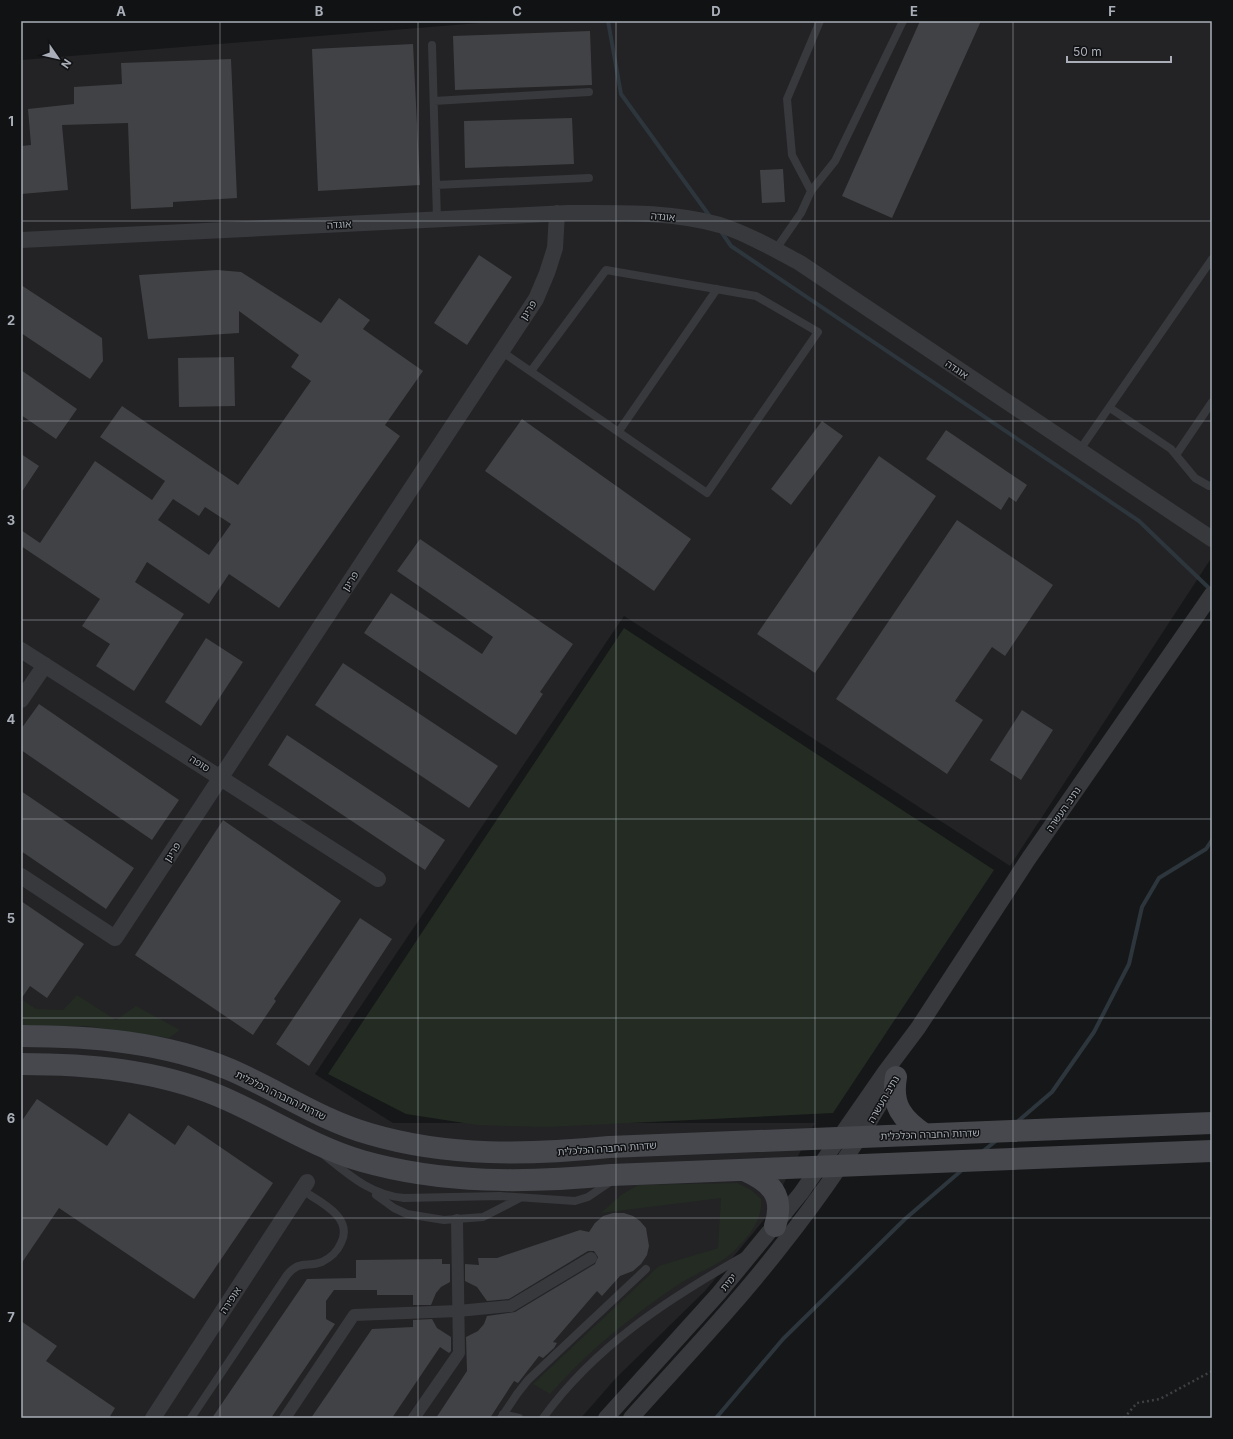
<svg xmlns="http://www.w3.org/2000/svg" width="1233" height="1439" font-family="Inter,'Noto Sans Hebrew',sans-serif">
	<style>
		.built { fill: #232325 }
		.green { fill: #232b23 }
		.lines { fill: none; stroke-linecap: round; stroke-linejoin: round }
		.stream { stroke: #2d363c; stroke-width: 4 }
		.building { fill: #414245; fill-rule: evenodd }
		.path { stroke: #3e4044; stroke-width: 2.5; stroke-dasharray: 2 3; stroke-linecap: butt }
		.service { stroke: #38393d; stroke-width: 8 }
		.pedestrian { stroke: #38393d; stroke-width: 12 }
		.minor { stroke: #38393d; stroke-width: 16 }
		.secondary { stroke: #46484d; stroke-width: 22 }
		.grid { fill: none; stroke: #a9aeb8; stroke-width: 1; stroke-opacity: 0.55 }
		.labels { text-anchor: middle; stroke-width: 3; stroke-linejoin: round; paint-order: stroke }
		.street-label { font-size: 10px; fill: #a9aeb8; stroke: #111213 }
		.neatline { fill: none; stroke: #a9aeb8; stroke-width: 1.5 }
		.grid-label { font-size: 13px; text-anchor: middle; font-weight: bold; fill: #a9aeb8 }
	</style>
	<rect width="100%" height="100%" fill="#161718"/>
	<path class="built" d="M504,21H1212V557L1010,866L624,616L315,1074L393,1123H815L767,1216L705,1291L616,1378L581,1418H21V60Z"/>
	<path class="green" d="M624,628L994,870L833,1113L547,1127L477,1125L406,1114L328,1074Z
		M77,995L116,1020L136,1006L180,1030L169,1038L87,1026H21V999L36,1009L63,1010Z
		M737,1183L751,1190L761,1199C763,1222 747,1238 732,1253C717,1266 696,1273 679,1284C648,1305 616,1329 588,1355C575,1367 562,1381 550,1394L533,1384L659,1266L718,1248L721,1198L601,1213L621,1195L638,1185Z"/>
	<g class="lines">
		<path class="stream" d="M608,21L621,94L711,218
			M720,230L731,246L1139,521L1211,590
			M1017,1122L1052,1092L1094,1032L1129,964L1142,907L1159,878L1206,849L1212,840
			M982,1152L997,1140
			M716,1418L783,1339L905,1219L962,1170"/>
	</g>
	<path class="building" d="M920,21H981L892,218L842,196Z
		M590,31L592,85L455,90L453,36Z
		M413,44L420,185L318,191L312,49Z
		M231,59L237,198L173,202V207L131,209L128,123L62,125L68,190L21,194V146L31,145L28,109L74,104V87L122,84L121,63Z
		M572,118L574,164L465,168L464,121Z
		M783,169L785,202L762,203L760,170Z
		M479,255L512,277L467,345L434,323Z
		M217,270L241,272L321,323L339,298L370,320L363,329L423,371L385,425L400,436L279,608L229,574L209,604L147,562L135,582L184,614L134,691L96,666L110,644L82,626L100,599L21,546V530L40,543L95,461L152,500L165,481L100,437L122,406L238,485L311,381L291,367L299,355L239,311V333L148,339L139,275ZM173,499L199,516L205,507L231,524L209,555L158,520Z
		M21,285L102,338L103,361L90,379L21,333Z
		M234,357L235,406L179,407L178,358Z
		M21,370L77,409L56,439L21,415Z
		M522,419L691,539L654,591L485,471Z
		M822,421L843,436L791,505L771,489Z
		M946,430L1027,485L1016,502L1009,497L1001,510L926,459Z
		M21,454L39,466L21,493Z
		M879,456L936,496L815,673L757,634Z
		M957,520L1053,585L1005,656L992,647L955,701L983,720L947,774L836,699Z
		M420,539L573,644L540,692L543,694L516,735L364,633L391,593L482,654L493,637L397,571Z
		M206,638L243,662L201,726L165,702Z
		M343,663L498,766L469,808L315,705Z
		M39,704L179,800L152,840L21,750V729Z
		M1022,710L1053,730L1021,780L990,760Z
		M287,735L445,840L425,870L268,765Z
		M21,791L134,868L106,909L21,851Z
		M223,820L341,901L274,999L276,1001L253,1035L135,955Z
		M21,901L84,944L47,998L30,986L21,999Z
		M360,918L392,939L309,1066L276,1044Z
		M37,1099L107,1146L129,1113L175,1145L188,1125L273,1183L194,1299L59,1208L21,1264V1122Z
		M613,1213H624L633,1216L640,1221L646,1228L649,1246L647,1255L641,1264L633,1271L620,1276L602,1296L597,1291L553,1342L557,1343L554,1348L543,1358L539,1356L518,1383L514,1381L490,1418H436L467,1371L466,1337L478,1331L484,1324L487,1316L515,1312L595,1264L598,1257L594,1251H588L509,1299L487,1301L477,1287L465,1281V1264L479,1265L478,1258H497L580,1230L589,1232L595,1223L603,1216Z
		M442,1259V1264H450V1282L441,1287L436,1293L431,1305H413V1295H377V1290H334L326,1301V1319L335,1324L271,1418H212L307,1279L356,1278V1260Z
		M432,1319L437,1328L451,1337V1351L449,1353L440,1347L392,1418H311L372,1329L413,1327V1320Z
		M21,1321L57,1346L46,1361L115,1408L109,1418H21Z"/>
	<g class="lines">
		<path class="path" d="M1124,1418L1137,1403L1160,1399L1212,1371"/>
		<path class="service" d="M432,45L437,219
			M434,101L589,92
			M436,185L589,178
			M811,191L835,161L903,21
			M776,249L801,213L811,191L792,155L787,99L820,21
			M501,351L707,493L818,332L756,296L606,270L531,371
			M1110,408L1171,449L1195,478L1209,486L1212,485
			M619,431L717,289
			M1079,451L1212,259
			M1176,455L1212,402
			M324,1155C349,1175 371,1195 404,1198L500,1196L575,1201L588,1197L613,1180
			M376,1195L394,1208L407,1214L444,1220L483,1217L520,1198
			M503,1414L519,1418
			M191,1418L287,1275C301,1259 307,1268 322,1262C332,1257 337,1252 341,1243C354,1217 320,1202 302,1190
			M501,1418L517,1394L528,1380L646,1269
			M543,1418C595,1346 668,1299 744,1256"/>
		<path class="pedestrian" d="M285,1418L354,1315L458,1311L511,1306L591,1258
			M414,1418L459,1353L457,1220"/>
		<path class="minor" d="M21,240L568,213C618,213 671,211 720,225C748,234 774,249 800,263L1212,539
			M21,650L378,879
			M21,700L45,665
			M21,876L115,938L536,299L547,273L555,248L557,213
			M153,1418L307,1182
			M606,1418L719,1293L801,1193L885,1072L918,1028L1029,858L1212,594
			M631,1418C681,1362 733,1308 779,1249C822,1195 861,1138 895,1078"/>
		<path class="secondary" d="M21,1036C91,1036 165,1042 231,1070C277,1090 321,1120 370,1134C448,1157 529,1155 609,1147L1212,1123
			M21,1064C88,1064 157,1070 219,1096C267,1116 311,1146 362,1161C443,1184 527,1183 611,1175L1212,1151
			M896,1077C891,1105 902,1119 924,1134
			M744,1170C771,1182 785,1195 775,1226"/>
	</g>
	<path class="grid" d="M220,21V1418M418,21V1418M616,21V1418M815,21V1418M1013,21V1418M21,221H1212M21,421H1212M21,620H1212M21,819H1212M21,1018H1212M21,1218H1212"/>
	<g class="labels">
		<g class="street-label">
			<text transform="translate(663 216) rotate(5)" y="4">אוגדה</text>
			<text transform="translate(339 224) rotate(-3)" y="4">אוגדה</text>
			<text transform="translate(528 310) rotate(-57)" y="4">פריגן</text>
			<text transform="translate(957 369) rotate(34)" y="4">אוגדה</text>
			<text transform="translate(350 581) rotate(-57)" y="4">פריגן</text>
			<text transform="translate(200 763) rotate(32)" y="4">סופה</text>
			<text transform="translate(1063 809) rotate(-55)" y="4">נתיב העשרה</text>
			<text transform="translate(172 852) rotate(-57)" y="4">פריגן</text>
			<text transform="translate(281 1095) rotate(26)" y="4">שדרות החברה הכלכלית</text>
			<text transform="translate(883 1099) rotate(-60)" y="4">נתיב העשרה</text>
			<text transform="translate(930 1134) rotate(-2)" y="4">שדרות החברה הכלכלית</text>
			<text transform="translate(607 1148) rotate(-4)" y="4">שדרות החברה הכלכלית</text>
			<text transform="translate(728 1282) rotate(-50)" y="4">ימית</text>
			<text transform="translate(230 1300) rotate(-57)" y="4">אופירה</text>
		</g>
	</g>
	<rect width="1233" height="1439" fill="none" stroke="#111213" stroke-width="44"/>
	<g transform="translate(58 58) rotate(124)" stroke="#111213" stroke-width="3" paint-order="stroke">
	<path d="M0-3L7 15L0 10L-7 15Z" fill="#a9aeb8"/>
	<text y="-6" font-size="11" font-weight="bold" text-anchor="middle" fill="#a9aeb8">N</text>
	</g>
	<path d="M1067 56v6h104v-6" fill="none" stroke="#a9aeb8" stroke-width="2"/>
	<text x="1073" y="56" font-size="12" fill="#a9aeb8" stroke="#111213" stroke-width="3" paint-order="stroke">50 m</text>
	<rect x="22" y="22" width="1189" height="1395" class="neatline"/>
	<g class="grid-label">
		<text x="121" y="16">A</text>
		<text x="319" y="16">B</text>
		<text x="517" y="16">C</text>
		<text x="716" y="16">D</text>
		<text x="914" y="16">E</text>
		<text x="1112" y="16">F</text>
		<text x="11" y="126">1</text>
		<text x="11" y="325">2</text>
		<text x="11" y="525">3</text>
		<text x="11" y="724">4</text>
		<text x="11" y="923">5</text>
		<text x="11" y="1123">6</text>
		<text x="11" y="1322">7</text>
	</g>
</svg>
